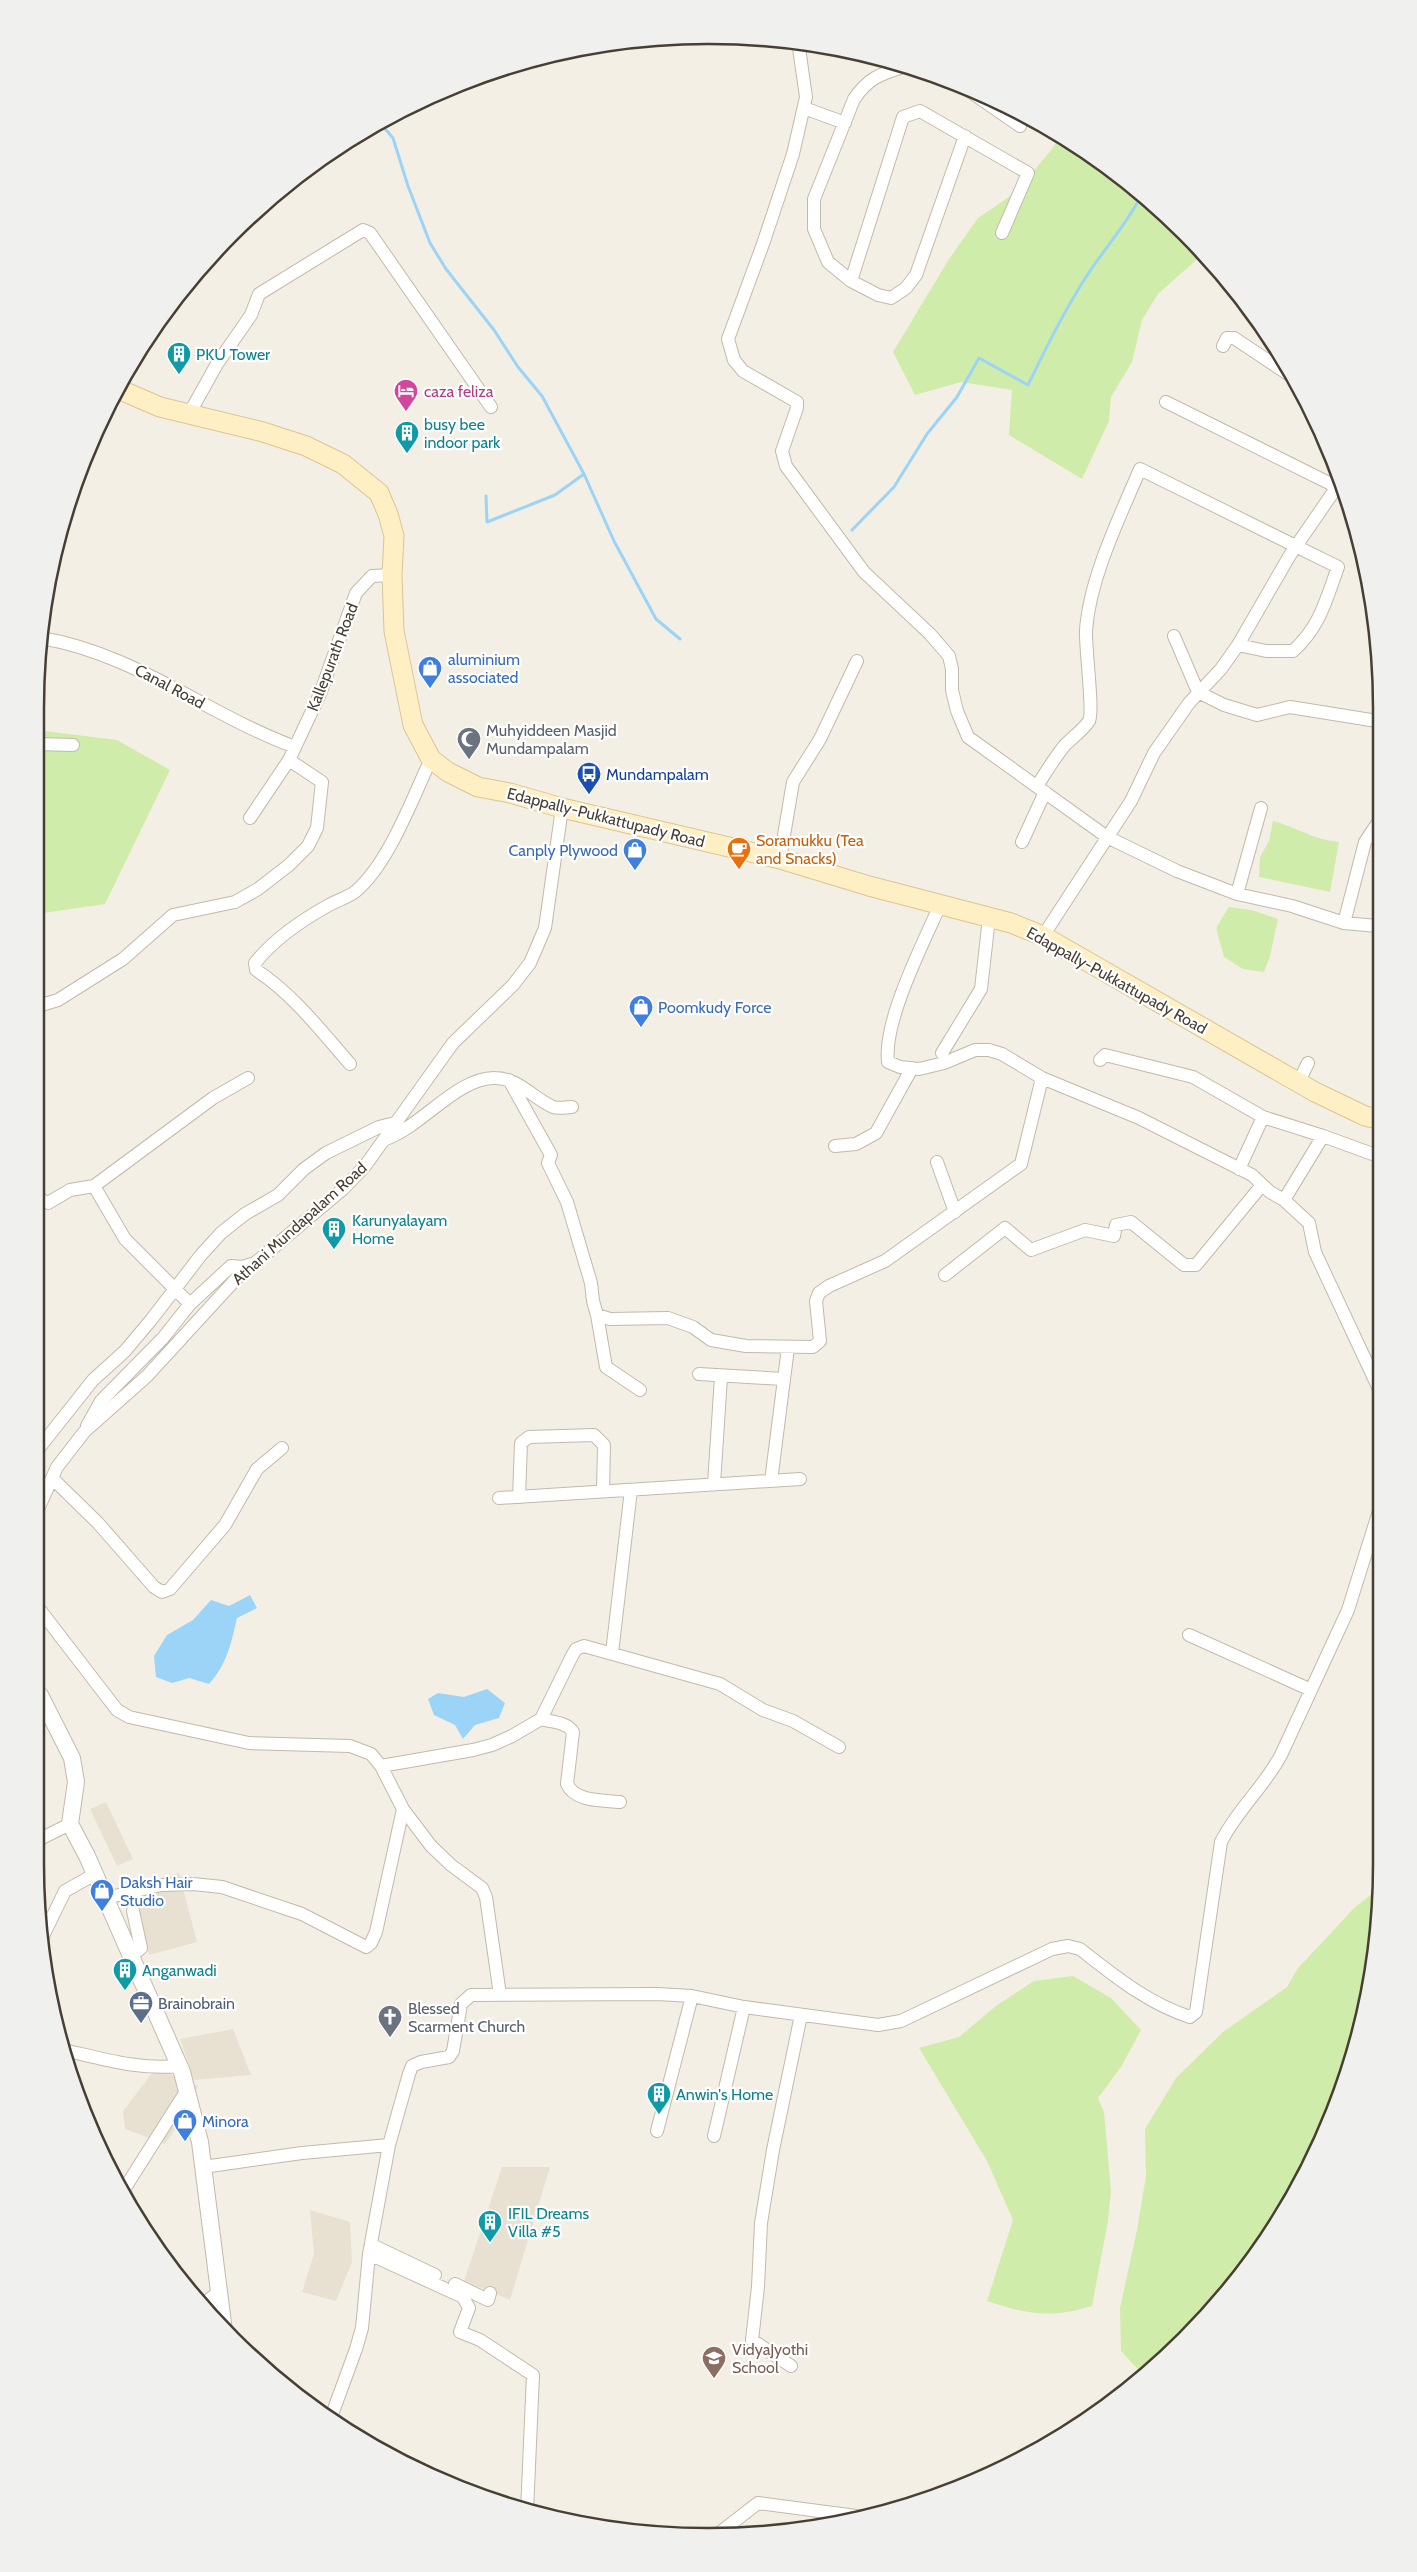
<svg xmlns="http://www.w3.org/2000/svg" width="1417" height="2572" font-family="Cabin,sans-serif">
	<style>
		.residential { fill: #e8e1d2 }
		.green { fill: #d0ecaa }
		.water { fill: #9bd4f6 }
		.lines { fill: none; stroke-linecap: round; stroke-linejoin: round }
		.stream { stroke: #9bd4f6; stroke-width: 3 }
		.minor-casing { stroke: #c3b9aa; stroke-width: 14 }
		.tertiary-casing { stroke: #c3b9aa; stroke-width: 18 }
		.secondary-casing { stroke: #dbc592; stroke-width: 21 }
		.minor { stroke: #fff; stroke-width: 12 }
		.tertiary { stroke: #fff; stroke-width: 16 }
		.secondary { stroke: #ffefc4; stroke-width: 19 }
		.labels { text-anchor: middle; stroke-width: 4.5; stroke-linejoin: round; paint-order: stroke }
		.culture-label { font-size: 16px; fill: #0d838f; stroke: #fff; text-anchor: start }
		.hotel-label { font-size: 16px; fill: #b23c85; stroke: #fff; text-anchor: start }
		.street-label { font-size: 16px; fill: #473f34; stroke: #fff }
		.shop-label { font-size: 16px; fill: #366cbe; stroke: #fff; text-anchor: start }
		.worship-label { font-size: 16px; fill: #5b616d; stroke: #fff; text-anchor: start }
		.transit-label { font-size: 16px; fill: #164399; stroke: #fff; text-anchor: start }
		.food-label { font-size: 16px; fill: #c56008; stroke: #fff; text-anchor: start }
		.service-label { font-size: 16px; fill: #4e5e75; stroke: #fff; text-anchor: start }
		.education-label { font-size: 16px; fill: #785e54; stroke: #fff; text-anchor: start }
		.rim { fill: none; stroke: #473f34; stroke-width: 2.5 }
	</style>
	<rect width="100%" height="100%" fill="#f4efe5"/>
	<path class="residential" d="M106,1802L133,1859L117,1866L90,1809Z
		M179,1873L197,1942L149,1955L132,1887Z
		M233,2029L251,2075L194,2080L180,2039Z
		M156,2068L198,2086L183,2118L165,2144L125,2129L123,2111Z
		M502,2167H550L510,2300L464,2281Z
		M310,2210L350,2222L352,2262L336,2301L302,2292L314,2254Z"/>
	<path class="green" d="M1060,136L1185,232L1203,254L1158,294L1142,320L1132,362L1111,397L1109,421L1082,479L1009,435L1012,390L961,382L915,395L893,352L949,259L978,218L1016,192L1052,149Z
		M37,730L117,740L170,770L105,904L37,914Z
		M1273,821C1299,828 1311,839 1339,842L1330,892L1259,877L1260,857L1269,841Z
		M1229,907L1252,910L1278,919L1270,956L1264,972L1243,969L1224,957L1216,928Z
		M1381,1887V1907L1346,2080L1292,2200L1215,2307L1144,2376L1121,2351L1120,2308L1137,2230L1146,2176L1145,2129L1176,2078L1223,2032L1287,1987L1298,1968L1331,1933L1354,1908Z
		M1073,1976L1111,1998L1141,2030L1121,2067L1098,2098L1104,2112L1111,2191L1108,2221L1092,2306C1050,2319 1027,2314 987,2301L1013,2220L987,2161L919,2048L959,2037L996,2006L1034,1981Z"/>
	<path class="water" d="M250,1595L257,1608L237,1618C231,1644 227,1664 209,1684L189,1678L172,1683L156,1677L154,1656L167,1635L193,1620L211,1600L229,1606Z
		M487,1689L505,1703L499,1718L475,1725L463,1739L455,1725L434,1715L428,1699L438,1693L464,1697Z"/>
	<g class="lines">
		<path class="stream" d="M380,123L393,138L408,186L430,243L446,269L494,330L518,367L542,396L584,474L555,495L487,522L486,496
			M584,474L614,541L656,619L680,639
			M852,530L894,487L927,434L957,397L979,358L1028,385C1047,346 1066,307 1090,271C1107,246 1126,224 1140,198"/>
		<defs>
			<path id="minor" d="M798,41L806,97L793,154L763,244L728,339L734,360L743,371L797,402V408L782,451L786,466L864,572L930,634L949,656L952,669V690L957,711L968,737L1107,837L1177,871L1237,894L1292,906L1344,923L1377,926
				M906,66C881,74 869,77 854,99L814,199V229L828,262L851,281L878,295L891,298L906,288L916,275L965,136
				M968,90L1020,126
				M804,108L845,123
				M851,281L903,117L920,111L1028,173L1002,233
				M1223,346L1227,338H1234L1288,374
				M1166,402L1333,485
				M189,414L217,364L251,315L259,294L363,230L370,233L491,407
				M1174,636L1198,692L1224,705L1257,715L1290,707L1377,721
				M41,638C134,653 208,715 295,747
				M37,744L73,745
				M1037,786C1046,772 1055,757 1065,745C1073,737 1083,730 1089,721C1094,712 1085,647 1086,630C1090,577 1119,519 1140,469L1338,567C1326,600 1320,627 1293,651H1266L1238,645
				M250,818L289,760
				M1022,842L1045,792
				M780,859L793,782L820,739L857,661
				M1237,894L1261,808
				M940,905C923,944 883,1021 888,1062L900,1067L919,1069L944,1063L975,1050H989L1002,1054L1042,1078L1139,1118L1252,1175L1270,1192L1284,1200L1309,1223L1315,1252L1379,1389
				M1344,923L1365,842L1377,824
				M1043,936L1131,801L1154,753L1189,703L1221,669L1238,645L1290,555L1334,491L1333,485L1339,477
				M38,1006L58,1000L123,959L173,915L235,902L258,889L289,865L308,846L317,828L322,782L289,760L320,694L356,593L372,576L392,575
				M942,1053L981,989L989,918
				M1100,1060L1105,1055L1193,1077L1263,1117L1323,1136L1378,1156
				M350,1064C322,1032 293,994 256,970L255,963C274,939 302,920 329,905C338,900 349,897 356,891C389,863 412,799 431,759
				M509,1080L551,1155L548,1163L567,1202L591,1283L593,1301L597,1315L610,1319L668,1318L693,1327L711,1340L746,1346L813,1347L820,1341L816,1301L819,1293L829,1286L885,1261L1021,1164L1042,1078
				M1298,1083L1308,1063
				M386,1139C422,1126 458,1077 495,1078C518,1078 533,1098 553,1107C558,1109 566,1107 572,1107
				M835,1146L856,1144L876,1133L912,1068
				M937,1162L955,1212
				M1239,1169L1263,1117
				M38,1198L48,1203L70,1190L94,1186L213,1098L248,1078
				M1284,1200L1323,1136
				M945,1275L1005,1228L1031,1250L1085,1230L1114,1236L1116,1225L1131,1222L1184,1265H1196L1262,1185
				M190,1304L231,1266L242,1267L252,1264
				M597,1315L606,1367L640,1390
				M699,1374L783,1379
				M87,1426L101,1401L163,1338L190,1304L125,1239L94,1186
				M39,1448L93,1380L125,1351L151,1320L201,1255L221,1233L245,1214L278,1195L304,1169L326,1153L379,1127L395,1123
				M53,1479L98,1523L154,1587L162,1592L170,1589L225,1525L257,1469L282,1448
				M771,1481L788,1348
				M714,1484L721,1377
				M519,1497L521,1443L529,1437L594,1435L604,1445L603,1491
				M499,1498L800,1479
				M39,1507L57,1467L85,1431L147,1376L236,1279L343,1189L365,1166L453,1043L513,985L530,963L545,928L562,808
				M40,1610L117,1710L129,1717L249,1743L350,1746L371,1754L381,1766L403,1809L431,1846L451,1865L482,1888L486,1897L500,1995
				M1189,1635L1311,1690
				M612,1653L631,1490
				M541,1719C552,1722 567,1722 573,1732L567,1784C575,1802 603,1800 620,1802
				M381,1766L473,1750L492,1745L512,1736L541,1719L572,1656L576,1649L584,1646L720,1684L763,1710L793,1721L839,1747
				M40,1839L70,1824
				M106,1898L161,1885L193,1884L222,1887L302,1914L366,1947L371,1943L376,1932L403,1809
				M41,1940L65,1891L95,1874
				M130,1957L141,1948L133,1911
				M64,2050C103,2059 139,2070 180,2066
				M657,2131L692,1996
				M714,2136L744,2007
				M203,2167L302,2153L389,2145
				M123,2191L187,2090
				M372,2245L435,2275
				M369,2254L463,2297L469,2308L460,2332L480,2340L533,2375L527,2511
				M455,2284L488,2300L490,2293
				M202,2305L220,2291
				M791,2366L752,2340L758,2287L761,2223L773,2150L801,2015
				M330,2420L356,2349L362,2328L369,2254L389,2145L409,2074L412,2066L421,2062L449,2057L453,2051L461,2004L471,1995L657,1994L692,1996L744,2007L878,2025L901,2021L1052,1949L1068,1946L1080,1949C1115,1976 1147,2003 1190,2017L1196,2012L1221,1842C1237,1810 1264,1787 1281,1755L1348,1610L1379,1511
				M718,2534L758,2503L864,2517"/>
			<path id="tertiary" d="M40,1695L72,1758L76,1782L70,1824L87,1856L182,2072L200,2142L224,2331"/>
			<path id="secondary" d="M118,389L160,407L263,432L306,446L343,464L379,493L388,514L394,536L392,575L394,631L413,725L431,759L448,772L478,787L510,793L562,808L780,859L869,886L1011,923L1043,936L1315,1092L1365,1116L1378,1119"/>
		</defs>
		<use href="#minor" class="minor-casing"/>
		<use href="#tertiary" class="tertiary-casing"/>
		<use href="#secondary" class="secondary-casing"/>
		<use href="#minor" class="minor"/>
		<use href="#tertiary" class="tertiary"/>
		<use href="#secondary" class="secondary"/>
	</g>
	<defs>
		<symbol id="building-pin" viewBox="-11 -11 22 30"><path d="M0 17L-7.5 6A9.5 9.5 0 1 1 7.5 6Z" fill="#0f9aa8" stroke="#fff"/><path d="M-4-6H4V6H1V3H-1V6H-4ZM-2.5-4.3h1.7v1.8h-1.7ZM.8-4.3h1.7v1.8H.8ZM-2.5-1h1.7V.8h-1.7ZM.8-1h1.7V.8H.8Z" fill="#fff"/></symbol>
		<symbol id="hotel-pin" viewBox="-11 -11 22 30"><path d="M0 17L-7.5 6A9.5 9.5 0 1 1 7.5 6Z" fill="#d1479c" stroke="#fff"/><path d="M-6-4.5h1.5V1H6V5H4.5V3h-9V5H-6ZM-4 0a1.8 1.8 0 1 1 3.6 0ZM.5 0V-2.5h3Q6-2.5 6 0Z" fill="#fff"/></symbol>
		<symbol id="shop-pin" viewBox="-11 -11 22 30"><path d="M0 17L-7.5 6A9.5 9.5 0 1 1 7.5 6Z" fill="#3f7fe0" stroke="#fff"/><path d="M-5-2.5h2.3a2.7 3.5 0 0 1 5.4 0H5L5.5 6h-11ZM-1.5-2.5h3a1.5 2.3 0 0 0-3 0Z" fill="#fff"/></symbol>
		<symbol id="mosque-pin" viewBox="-11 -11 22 30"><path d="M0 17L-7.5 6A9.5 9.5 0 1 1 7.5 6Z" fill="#6b7280" stroke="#fff"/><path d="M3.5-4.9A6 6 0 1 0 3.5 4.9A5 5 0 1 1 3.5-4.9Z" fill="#fff"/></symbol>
		<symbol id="bus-pin" viewBox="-11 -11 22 30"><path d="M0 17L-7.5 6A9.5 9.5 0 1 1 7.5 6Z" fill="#1a4fb4" stroke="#fff"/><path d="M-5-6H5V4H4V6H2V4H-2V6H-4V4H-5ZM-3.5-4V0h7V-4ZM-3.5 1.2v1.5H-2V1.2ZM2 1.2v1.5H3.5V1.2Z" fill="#fff"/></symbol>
		<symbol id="cafe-pin" viewBox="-11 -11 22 30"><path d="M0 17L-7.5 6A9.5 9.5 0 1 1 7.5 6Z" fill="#e8710a" stroke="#fff"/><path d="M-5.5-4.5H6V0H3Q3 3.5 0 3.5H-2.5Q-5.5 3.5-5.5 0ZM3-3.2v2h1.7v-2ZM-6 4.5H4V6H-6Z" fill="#fff"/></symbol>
		<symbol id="office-pin" viewBox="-11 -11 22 30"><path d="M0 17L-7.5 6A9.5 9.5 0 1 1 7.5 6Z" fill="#5c6f8a" stroke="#fff"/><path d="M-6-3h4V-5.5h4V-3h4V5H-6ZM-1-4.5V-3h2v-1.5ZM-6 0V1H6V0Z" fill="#fff"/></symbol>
		<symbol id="church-pin" viewBox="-11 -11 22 30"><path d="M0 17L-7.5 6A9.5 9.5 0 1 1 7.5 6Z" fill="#6b7280" stroke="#fff"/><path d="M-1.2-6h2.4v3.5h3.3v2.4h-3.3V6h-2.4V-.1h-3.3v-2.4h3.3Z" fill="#fff"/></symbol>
		<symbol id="school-pin" viewBox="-11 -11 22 30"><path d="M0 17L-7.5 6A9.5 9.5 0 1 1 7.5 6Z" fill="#8d6e63" stroke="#fff"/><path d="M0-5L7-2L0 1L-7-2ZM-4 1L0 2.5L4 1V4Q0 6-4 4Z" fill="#fff"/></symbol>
	</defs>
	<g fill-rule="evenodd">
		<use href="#building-pin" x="165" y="340" width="28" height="38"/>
		<use href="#hotel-pin" x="392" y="377" width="28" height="38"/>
		<use href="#building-pin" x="393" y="419" width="28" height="38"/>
		<use href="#shop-pin" x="416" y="654" width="28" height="38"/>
		<use href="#mosque-pin" x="455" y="725" width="28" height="38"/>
		<use href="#bus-pin" x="575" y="760" width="28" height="38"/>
		<use href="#cafe-pin" x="725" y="835" width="28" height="38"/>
		<use href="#shop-pin" x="621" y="836" width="28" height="38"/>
		<use href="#shop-pin" x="627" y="993" width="28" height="38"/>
		<use href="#building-pin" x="320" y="1215" width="28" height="38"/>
		<use href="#shop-pin" x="88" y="1877" width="28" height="38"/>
		<use href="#building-pin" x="111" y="1956" width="28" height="38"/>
		<use href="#office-pin" x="127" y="1989" width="28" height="38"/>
		<use href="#church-pin" x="376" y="2003" width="28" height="38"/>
		<use href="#building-pin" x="645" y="2080" width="28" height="38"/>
		<use href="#shop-pin" x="171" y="2107" width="28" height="38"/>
		<use href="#building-pin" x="476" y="2208" width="28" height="38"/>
		<use href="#school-pin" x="700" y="2344" width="28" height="38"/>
	</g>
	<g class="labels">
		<g class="culture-label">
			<text x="196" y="360">PKU Tower</text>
			<text x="424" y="430">busy bee<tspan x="424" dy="18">indoor park</tspan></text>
			<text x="352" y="1226">Karunyalayam<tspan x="352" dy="18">Home</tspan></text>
			<text x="142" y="1976">Anganwadi</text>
			<text x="676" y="2100">Anwin's Home</text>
			<text x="508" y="2219">IFIL Dreams<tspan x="508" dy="18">Villa #5</tspan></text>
		</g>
		<g class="hotel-label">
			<text x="424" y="397">caza feliza</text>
		</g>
		<g class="street-label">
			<text transform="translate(332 657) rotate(-69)" y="6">Kallepurath Road</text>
			<text transform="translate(170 686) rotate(28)" y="6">Canal Road</text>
			<text transform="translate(606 817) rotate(14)" y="6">Edappally-Pukkattupady Road</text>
			<text transform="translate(1117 980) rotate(29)" y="6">Edappally-Pukkattupady Road</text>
			<text transform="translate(299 1223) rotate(-42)" y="6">Athani Mundapalam Road</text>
		</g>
		<g class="shop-label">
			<text x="448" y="665">aluminium<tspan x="448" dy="18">associated</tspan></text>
			<text x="618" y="856" text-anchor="end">Canply Plywood</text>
			<text x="658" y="1013">Poomkudy Force</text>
			<text x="120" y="1888">Daksh Hair<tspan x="120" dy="18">Studio</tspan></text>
			<text x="202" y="2127">Minora</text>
		</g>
		<g class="worship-label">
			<text x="486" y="736">Muhyiddeen Masjid<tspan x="486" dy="18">Mundampalam</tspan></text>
			<text x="408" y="2014">Blessed<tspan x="408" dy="18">Scarment Church</tspan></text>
		</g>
		<g class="transit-label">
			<text x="606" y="780">Mundampalam</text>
		</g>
		<g class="food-label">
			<text x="756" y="846">Soramukku (Tea<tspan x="756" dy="18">and Snacks)</tspan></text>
		</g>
		<g class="service-label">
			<text x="158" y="2009">Brainobrain</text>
		</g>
		<g class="education-label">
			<text x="732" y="2355">VidyaJyothi<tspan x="732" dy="18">School</tspan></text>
		</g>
	</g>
	<path d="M0 0H1417V2572H0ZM708 44H709A664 664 0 0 1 1373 708V1864A664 664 0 0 1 709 2528H708A664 664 0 0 1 44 1864V708A664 664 0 0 1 708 44Z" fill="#f0f0ef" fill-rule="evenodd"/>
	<path class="rim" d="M708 44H709A664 664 0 0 1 1373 708V1864A664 664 0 0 1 709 2528H708A664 664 0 0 1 44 1864V708A664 664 0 0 1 708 44Z"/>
</svg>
